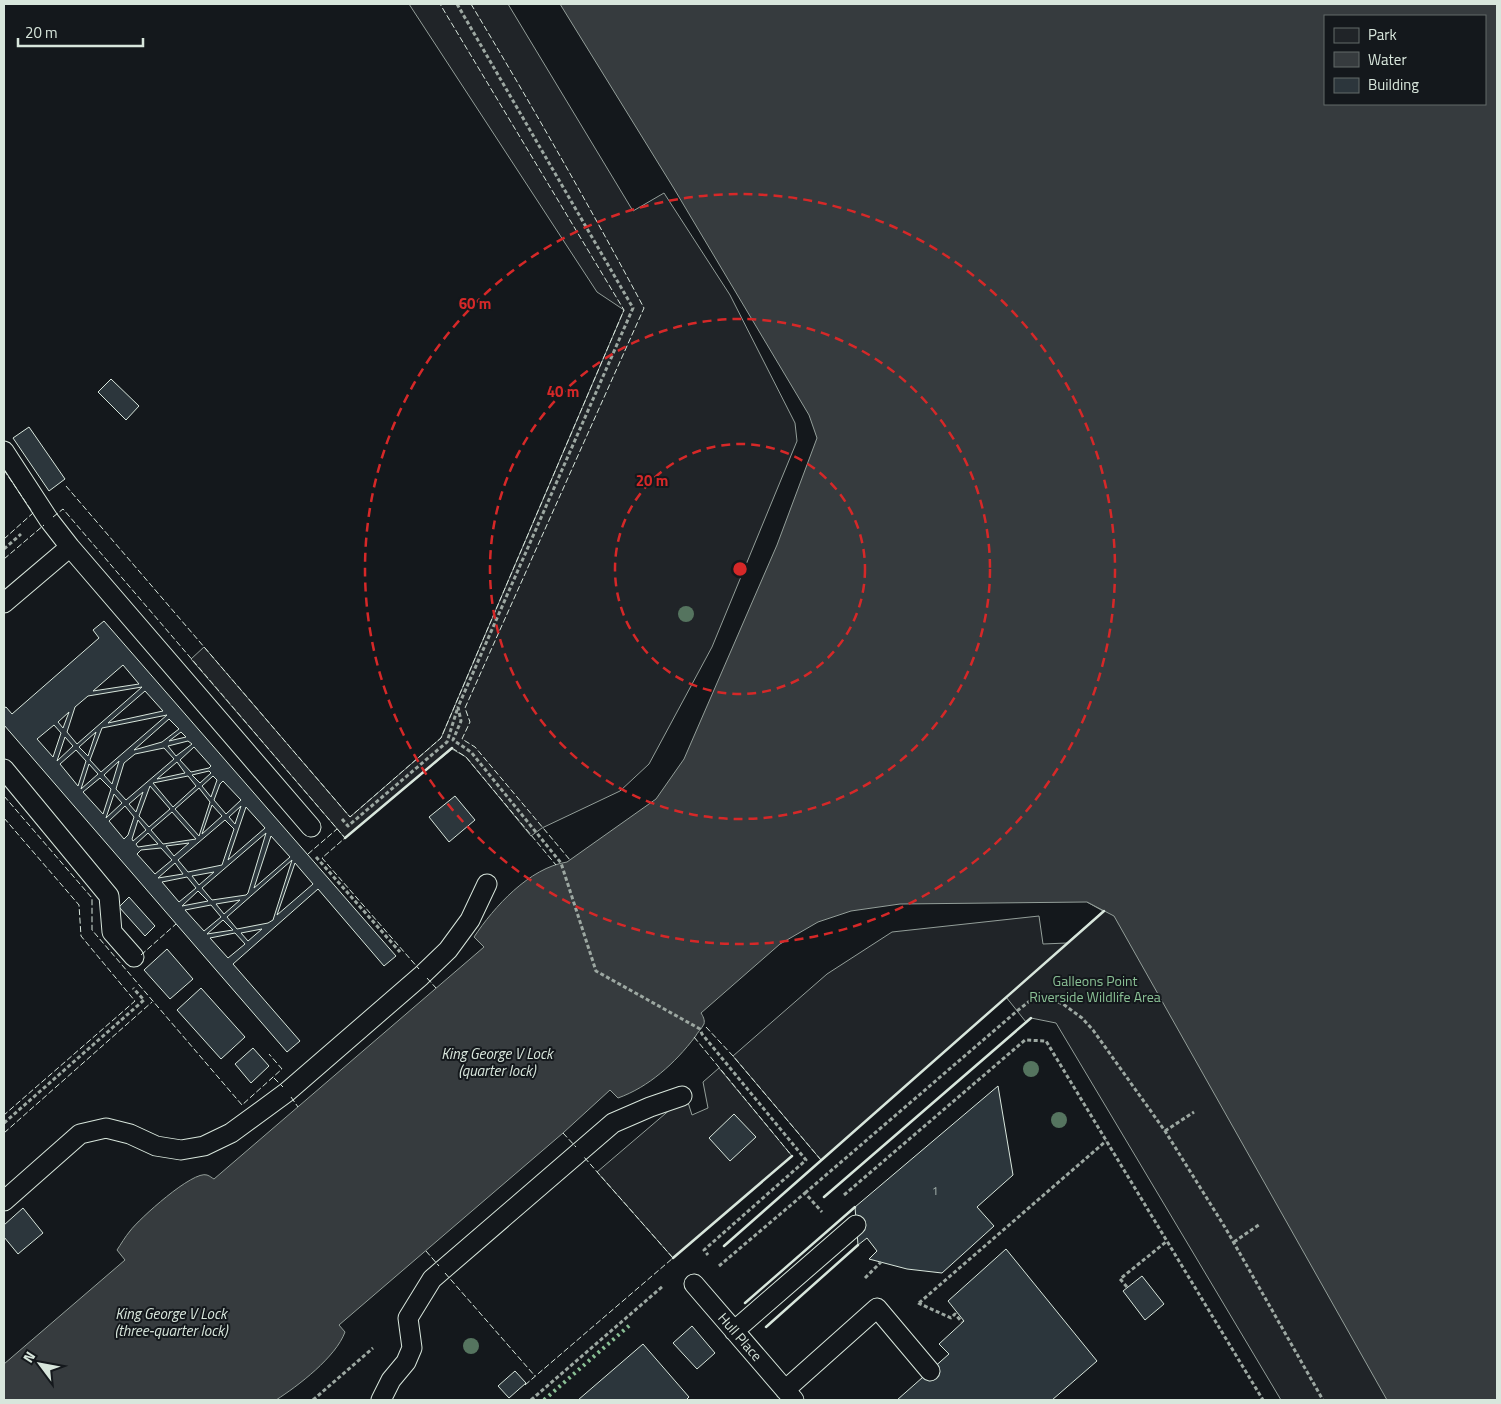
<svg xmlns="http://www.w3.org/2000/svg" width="1501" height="1404" font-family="'Titillium Web',sans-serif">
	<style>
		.green { fill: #202428; stroke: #939e99 }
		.water { fill: #363b3e; stroke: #939e99; fill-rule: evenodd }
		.building { fill: #2c363c; stroke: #d8e6dc; fill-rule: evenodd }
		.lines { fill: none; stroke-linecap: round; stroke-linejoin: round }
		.service-casing { stroke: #d8e6dc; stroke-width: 21 }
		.path { stroke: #9da8a2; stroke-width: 3; stroke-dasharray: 4 2.5; stroke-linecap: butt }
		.service { stroke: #14181c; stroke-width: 19 }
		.hedge { stroke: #8ac095; stroke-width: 4; stroke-dasharray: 2.5 4; stroke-linecap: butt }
		.fence { stroke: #d8e6dc; stroke-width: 1; stroke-dasharray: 6 2.5; stroke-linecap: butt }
		.wall { stroke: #d8e6dc; stroke-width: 2.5 }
		.tree { fill: #55745f }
		.ring { fill: none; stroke: #d62828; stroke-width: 2.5; stroke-dasharray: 9 6 }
		.labels { text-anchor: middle; stroke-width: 4; stroke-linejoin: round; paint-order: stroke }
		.number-label { font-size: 11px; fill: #adbab4 }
		.park-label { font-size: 14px; fill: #8ac095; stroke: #14181c }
		.street-label { font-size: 14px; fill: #d8e6dc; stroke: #14181c }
		.water-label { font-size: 15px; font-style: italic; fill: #d8e6dc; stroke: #14181c }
		.centre { fill: #d62828; stroke: #14181c; stroke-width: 2.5 }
		.ring-label { font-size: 15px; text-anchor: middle; font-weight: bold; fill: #d62828; stroke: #14181c; stroke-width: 4; stroke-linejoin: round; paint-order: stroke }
	</style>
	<rect width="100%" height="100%" fill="#14181c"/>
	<path class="green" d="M409,4H508L633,211L664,193L730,295L795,423L797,441L712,647L649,764L620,791L542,828L531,836L466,757L452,749L345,838L191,659L204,647L350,817L441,738L624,310L597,292Z
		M1077,816L1497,1400H1281L1056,1023L1031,1018L1026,1022L1006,997L821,1160L733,1056L827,974L892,932L1039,916L1043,944L1067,943L1103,911L1087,902Z
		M719,1068L792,1156L673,1258L597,1172L686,1096L692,1115L708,1108L703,1082Z"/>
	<path class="water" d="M560,4H1497V1400H1387L1114,916L1087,902L900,904L851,911L818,922L780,944L701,1013C703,1016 705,1020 704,1024C702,1028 697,1033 695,1037C675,1063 649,1087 618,1098L610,1090L563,1133L339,1325L345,1332C336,1357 298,1386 276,1400H4V1364L125,1260L117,1250C121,1244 125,1237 130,1231C139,1219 193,1170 207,1175C210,1176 212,1178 214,1179L484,947L474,937C494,907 529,868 567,862L656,799L684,759L777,545L817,438L809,415L673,187ZM1325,16H1485V104H1325Z"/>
	<path class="building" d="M111,379L139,406L126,420L98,392Z
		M29,427L65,479L49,491L13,438Z
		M104,621L396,956L384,966L318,889L233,964L300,1041L287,1052L4,725V708L6,707L12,714L99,638L93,630ZM123,665L139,684L93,691ZM142,687L77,744L67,732L75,707L88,696ZM145,691L163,711L108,723ZM69,712L63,728L58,722ZM167,715L101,772L90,760L102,728ZM169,719L179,729L162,742L134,750ZM54,725L61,733L53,757L37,739ZM96,732L88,756L79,747ZM181,732L186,737L169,741ZM65,737L73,746L57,761ZM188,741L192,744L176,756L168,746ZM194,747L211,766L209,768L191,772L180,760ZM164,748L174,759L126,800L116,789L124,763L135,754ZM76,750L86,761L78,786L60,764ZM119,761L112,784L104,775ZM177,762L185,773L157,779ZM89,764L98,774L81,789ZM209,771L211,773L200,783L192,775ZM188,776L196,786L173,807L153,783ZM213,776L217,780L211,797L202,786ZM100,778L111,789L103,814L83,792ZM223,781L241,800L226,814L214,800L220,784ZM150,786L170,809L149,827L139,816ZM199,788L210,802L199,836L175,809ZM143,792L136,812L129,804ZM114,794L122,803L106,818ZM212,805L222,816L202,834ZM125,806L134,817L128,835L124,839L109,821ZM241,806L235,824L229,817ZM246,807L265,828L228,860ZM172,812L196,839L163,844L151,830ZM138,820L146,830L133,841L132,839ZM225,820L234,829L222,865L188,872L178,860ZM148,833L158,844L138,847L136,844ZM266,833L248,893L246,895L212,900L202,888ZM271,836L290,857L254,888ZM189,843L174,856L166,846ZM161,848L172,860L155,874L137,854L141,850ZM292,860L273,920L268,923L237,929L227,917ZM175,863L183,874L158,878ZM295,863L313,884L277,915ZM214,872L199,885L192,876ZM187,877L196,888L179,902L162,882ZM198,891L208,901L182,906ZM240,900L224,914L216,904ZM211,905L221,917L204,931L185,910ZM223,920L233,930L207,934ZM262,929L248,941L241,933ZM235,933L245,944L228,958L210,938Z
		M455,796L475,820L449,842L429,817Z
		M129,897L155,926L145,936L119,907Z
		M167,949L193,979L170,999L144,970Z
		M201,988L245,1037L221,1059L177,1010Z
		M253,1048L269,1066L251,1083L235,1064Z
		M998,1086L1013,1175L977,1207L994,1226L942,1273L907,1269L869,1259L877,1251L867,1238L858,1245L855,1207Z
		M734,1114L756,1137L730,1161L709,1138Z
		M23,1208L43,1233L18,1254L4,1237V1225Z
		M1006,1249L1097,1361L1052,1400H897L949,1354L939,1344L964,1321L948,1301Z
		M1142,1276L1164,1304L1145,1320L1123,1291Z
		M692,1326L715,1353L697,1369L673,1343Z
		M643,1344L689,1397L686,1400H578Z
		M515,1371L526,1383L509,1398L498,1386Z"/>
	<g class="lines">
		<defs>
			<path id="service" d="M4,451L49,520L70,547L311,827
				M4,603L70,547
				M4,769L109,896L112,932L134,957
				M4,1201L80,1134L106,1128L130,1134L156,1146L181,1150L204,1146L231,1133L287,1092L421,976L448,950L470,920L487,884
				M694,1284L794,1400
				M734,1331L856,1225
				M785,1390L877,1308L930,1371
				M381,1400L391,1380L406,1362L412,1348L408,1318L432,1279L613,1123L650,1107L682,1096"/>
		</defs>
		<use href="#service" class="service-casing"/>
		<path class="path" d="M457,4L633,308L458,707L461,721L453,740L471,752L561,863L596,971L700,1029L702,1034L806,1160L704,1250L708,1255
			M4,549L21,534
			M342,819L348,826L447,742L458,707
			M316,857L400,952
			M4,1123L144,1000L133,988
			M1165,1131L1194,1112
			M805,1193L1017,1011L1031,1000L1045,997L1063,1004L1082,1018L1093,1030L1165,1131L1226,1229L1323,1400
			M844,1195L1025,1040L1046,1041L1263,1400
			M1234,1242L1260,1224
			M719,1266L805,1193L822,1212
			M865,1278L881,1262
			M1127,1287L1120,1279L1167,1241
			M918,1303L951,1318L955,1314L962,1322
			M919,1303L1106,1141
			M313,1400L373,1348
			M531,1400L663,1286"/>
		<use href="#service" class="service"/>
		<path class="hedge" d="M544,1400L631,1324"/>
		<path class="fence" d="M471,4C531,104 589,205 644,308L465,708L470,722L462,739L475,747L570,860
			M4,470L33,513L4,539
			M66,486L350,817L441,738L624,310L440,4
			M53,517L63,509L345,838L322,858L419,969
			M4,559L44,525
			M452,748L466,757L556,865
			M4,796L92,898V930L242,1105L282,1069L269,1054
			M4,818L79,905L81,936L135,1001L4,1115
			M308,854L337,829
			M141,955L176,924
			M427,978L436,988
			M706,1027L733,1056L821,1160
			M694,1037L792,1156
			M274,1078L283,1087
			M291,1097L298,1107
			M4,1133L152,1002
			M563,1133L576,1147
			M426,1251L439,1266
			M445,1273L535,1376
			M525,1385L673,1258L584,1157"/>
		<path class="wall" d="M345,838L452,748
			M824,1197L1031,1018
			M724,1246L1104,911
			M673,1258L792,1156
			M745,1303L855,1207
			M766,1327L858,1245"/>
	</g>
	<g class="tree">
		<circle cx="686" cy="614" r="8"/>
		<circle cx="1031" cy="1069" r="8"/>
		<circle cx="1059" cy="1120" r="8"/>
		<circle cx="471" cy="1346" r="8"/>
	</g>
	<g class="ring">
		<circle cx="740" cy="569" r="125"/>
		<circle cx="740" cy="569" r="250"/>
		<circle cx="740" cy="569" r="375"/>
	</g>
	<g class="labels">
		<g class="number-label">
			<text x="935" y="1195">1</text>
		</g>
		<g class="park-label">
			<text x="1095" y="986">Galleons Point<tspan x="1095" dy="16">Riverside Wildlife Area</tspan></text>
		</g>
		<g class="street-label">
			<text transform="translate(740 1337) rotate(49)" y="5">Hull Place</text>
		</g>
		<g class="water-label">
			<text x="497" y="1059">King George V Lock<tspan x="497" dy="17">(quarter lock)</tspan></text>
			<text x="171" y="1319">King George V Lock<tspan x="171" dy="17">(three-quarter lock)</tspan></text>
		</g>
	</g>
	<circle cx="740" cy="569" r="8" class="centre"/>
	<g class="ring-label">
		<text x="475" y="309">60 m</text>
		<text x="563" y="397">40 m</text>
		<text x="652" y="486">20 m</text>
	</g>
	<rect width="1501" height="1404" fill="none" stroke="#d8e6dc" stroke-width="10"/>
	<rect x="1324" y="15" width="162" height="90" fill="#14181c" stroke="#626a69"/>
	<rect x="1334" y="28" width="25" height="15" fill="#202428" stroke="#626a69"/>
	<text x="1368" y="40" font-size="15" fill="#d8e6dc">Park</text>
	<rect x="1334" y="52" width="25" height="15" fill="#363b3e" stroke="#626a69"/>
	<text x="1368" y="65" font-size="15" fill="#d8e6dc">Water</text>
	<rect x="1334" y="78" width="25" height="15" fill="#2c363c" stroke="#626a69"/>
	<text x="1368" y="90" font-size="15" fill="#d8e6dc">Building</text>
	<g transform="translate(40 1364) rotate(302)" stroke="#14181c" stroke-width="4" paint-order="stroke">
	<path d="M0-4L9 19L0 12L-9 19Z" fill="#d8e6dc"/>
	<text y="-8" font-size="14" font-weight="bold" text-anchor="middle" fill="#d8e6dc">N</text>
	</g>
	<path d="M18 38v8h125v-8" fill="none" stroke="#d8e6dc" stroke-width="2.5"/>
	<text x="25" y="38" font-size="15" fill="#d8e6dc" stroke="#14181c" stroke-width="4" paint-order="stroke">20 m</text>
</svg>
